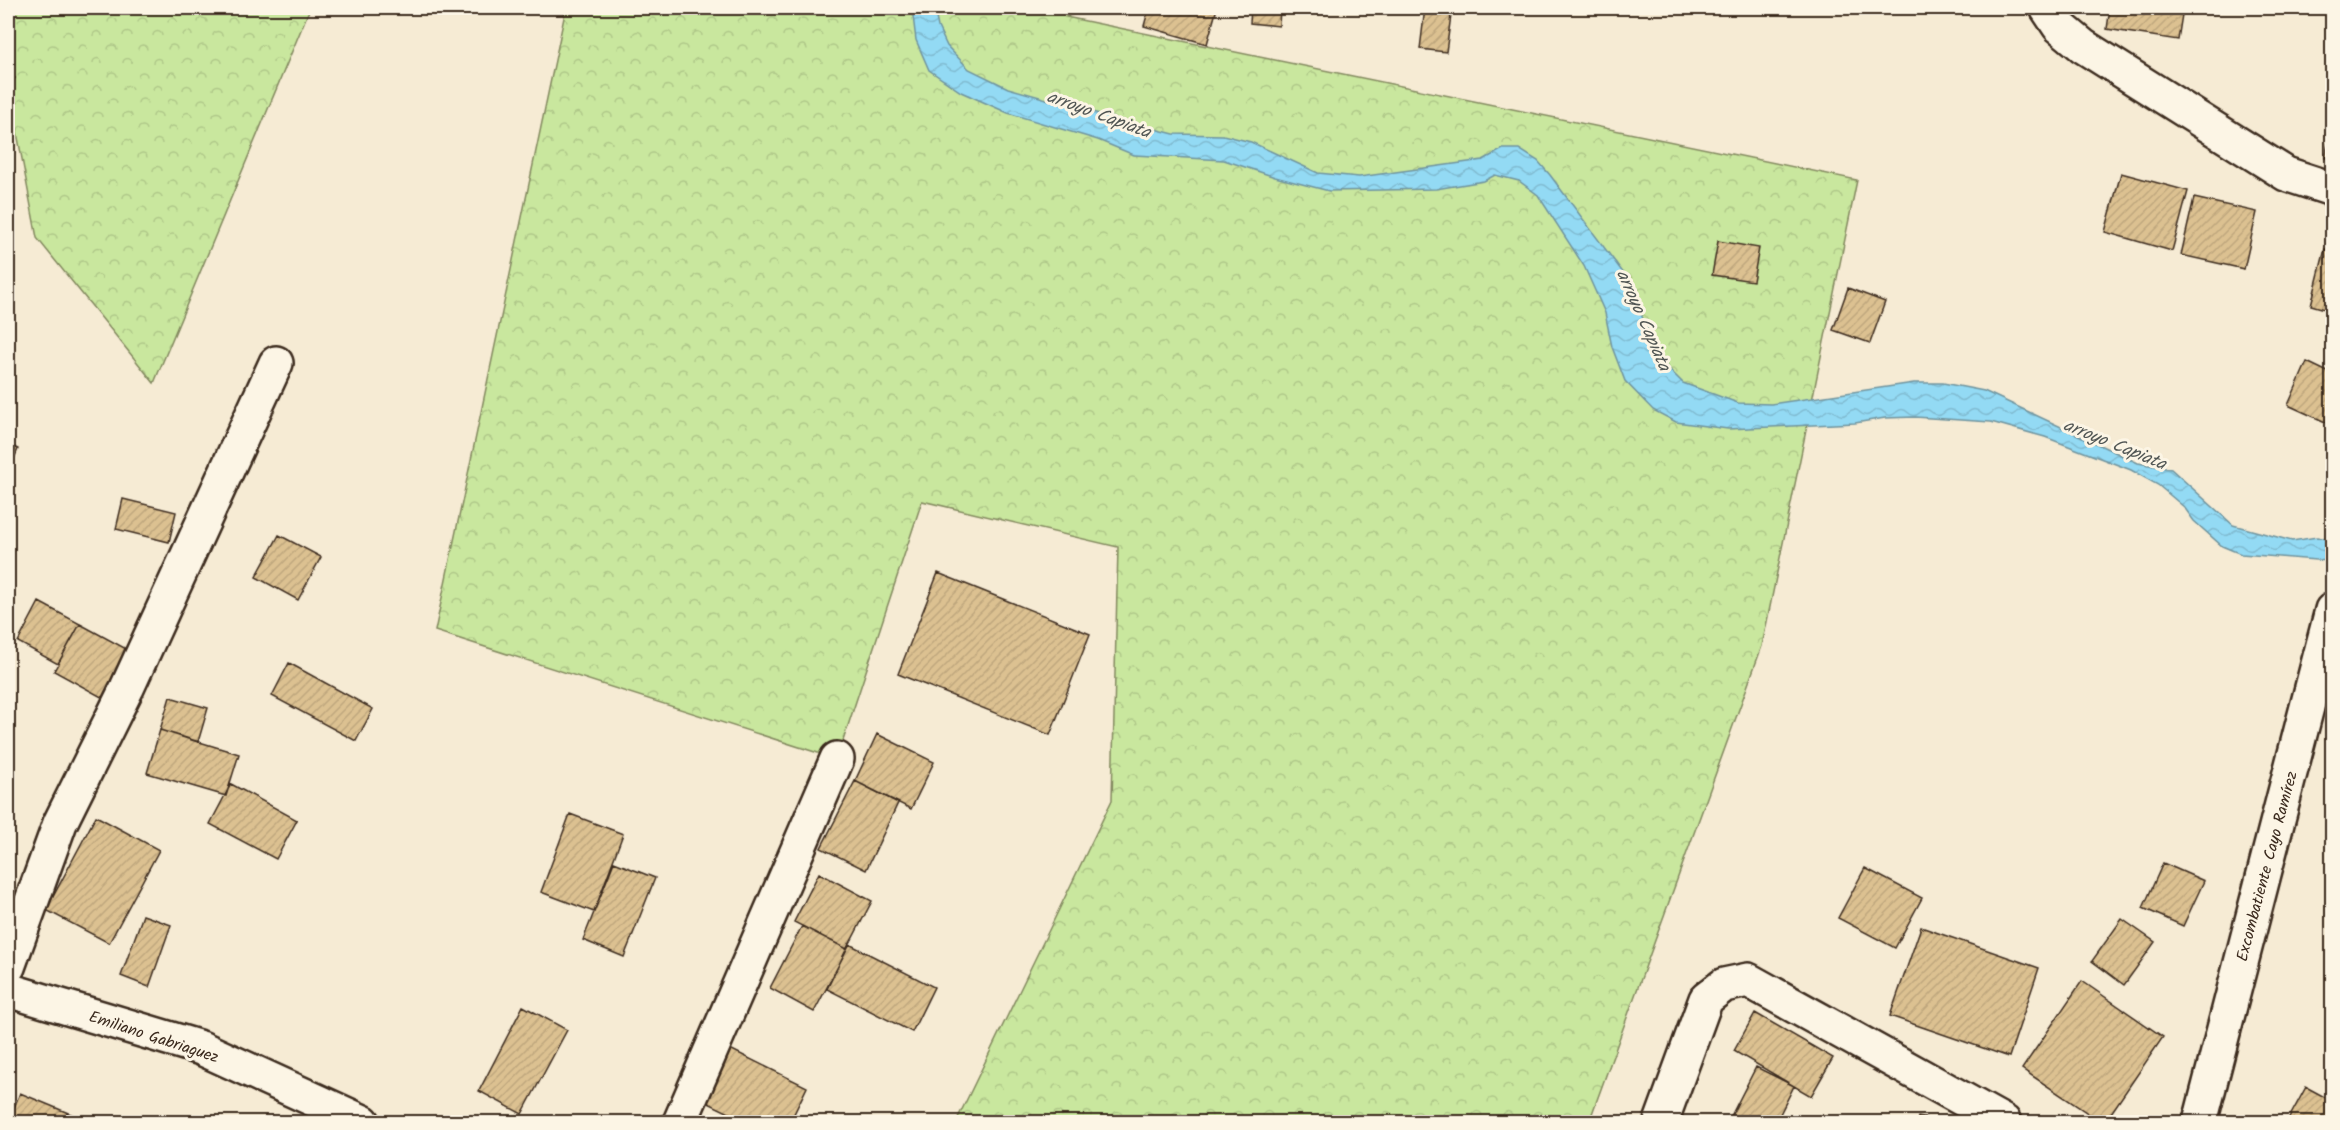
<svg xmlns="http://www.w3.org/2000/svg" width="2340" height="1130" font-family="Kalam,sans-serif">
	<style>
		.forest { fill: url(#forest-crowns); stroke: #82885e; stroke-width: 1.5 }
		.water { fill: url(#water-waves); stroke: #70949e; stroke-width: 1.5 }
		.building { fill: url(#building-hatch); stroke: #3b2a1e; stroke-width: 1.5 }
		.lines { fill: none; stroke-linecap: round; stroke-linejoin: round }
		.minor-casing { stroke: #3b2a1e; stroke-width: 38 }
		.major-casing { stroke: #3b2a1e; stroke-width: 38 }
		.minor { stroke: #fcf5e5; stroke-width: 33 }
		.major { stroke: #fcf5e5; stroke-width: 33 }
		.labels { text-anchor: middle; stroke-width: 6; stroke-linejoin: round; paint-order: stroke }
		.street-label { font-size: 16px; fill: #3b2a1e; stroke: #fcf5e5 }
		.water-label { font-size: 18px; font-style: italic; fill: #515654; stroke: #fcf5e5 }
	</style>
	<defs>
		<pattern id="forest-crowns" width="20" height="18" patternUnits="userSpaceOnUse" patternTransform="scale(1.5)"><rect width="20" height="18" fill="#c9e79e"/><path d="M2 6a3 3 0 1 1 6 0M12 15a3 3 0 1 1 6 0" fill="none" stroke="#aec688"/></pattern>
		<pattern id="water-waves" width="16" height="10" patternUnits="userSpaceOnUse" patternTransform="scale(1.5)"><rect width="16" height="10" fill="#93daf4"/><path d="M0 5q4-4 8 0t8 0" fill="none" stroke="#80bbd1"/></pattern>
		<pattern id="building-hatch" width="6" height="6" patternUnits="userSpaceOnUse" patternTransform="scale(1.5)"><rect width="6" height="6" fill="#dcc191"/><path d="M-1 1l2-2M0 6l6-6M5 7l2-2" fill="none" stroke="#bea67d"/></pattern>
	</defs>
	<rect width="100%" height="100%" fill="#f6ebd4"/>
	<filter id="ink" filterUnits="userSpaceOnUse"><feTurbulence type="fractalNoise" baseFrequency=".0167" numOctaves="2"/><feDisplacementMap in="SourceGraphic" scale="12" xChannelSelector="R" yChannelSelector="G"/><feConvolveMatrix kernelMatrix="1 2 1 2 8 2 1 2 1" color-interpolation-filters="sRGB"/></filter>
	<g filter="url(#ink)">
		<path class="forest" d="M8,8H310L154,383L37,238L8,85Z
			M566,8H1086L1066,17L1857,180L1762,646L1589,1122H956L1112,800L1118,547L922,501L837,759L435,631Z"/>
		<path class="water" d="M912,8H934L938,27L947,46L969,69L1008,88L1131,123L1174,134L1223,135L1251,142L1318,173L1359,177L1483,160L1503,149H1519L1538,161L1550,175L1624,274L1652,340L1667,367L1683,383L1738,403L1771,404L1914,383H1943L1984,391L2138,463L2171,469L2233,525L2292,541L2317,537L2332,540L2328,561L2241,554L2222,546L2194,521L2184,507L2158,485L2131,470L2045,437L1991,422L1915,417L1885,418L1855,423L1728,429L1676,422L1653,410L1625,381L1612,347L1605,313L1584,266L1538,195L1519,181L1495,175L1484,181L1436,189L1329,191L1275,177L1224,160L1134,155L1098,140L1008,113L961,92L929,70L916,40Z"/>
		<path class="building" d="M1149,8H1217L1207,44L1144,26Z
			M1251,8H1280L1279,26L1250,23Z
			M1425,8H1452L1446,52L1420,49Z
			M2110,8H2183L2178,40L2107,29Z
			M8,73L15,78L8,91Z
			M2332,125V160L2325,158Z
			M2121,173L2188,191L2172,251L2105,232Z
			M2194,198L2257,212L2244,269L2181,255Z
			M1718,241L1759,248L1753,281L1712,275Z
			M2325,249L2332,251V311L2311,305Z
			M1848,288L1885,302L1870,343L1833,330Z
			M2307,362L2332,374V425L2288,405Z
			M8,444L18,449L8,473Z
			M123,499L176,512L169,542L116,529Z
			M279,535L321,557L298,600L256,577Z
			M938,573L1090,634L1050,735L898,674Z
			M39,602L80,624L58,664L18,642Z
			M80,624L130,651L105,699L54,671Z
			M289,663L373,709L356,741L272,696Z
			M170,697L208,708L198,742L160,730Z
			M160,730L239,754L226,796L147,773Z
			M877,734L934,762L911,809L855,781Z
			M855,781L898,803L866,870L821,848Z
			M231,784L297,820L276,859L210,824Z
			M570,814L623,834L594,912L541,892Z
			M96,816L159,850L109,943L46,910Z
			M614,862L655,878L624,957L583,940Z
			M2163,863L2204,881L2183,926L2143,908Z
			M1865,868L1922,898L1895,948L1838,918Z
			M819,873L872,901L847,949L794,922Z
			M143,915L171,925L149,987L121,976Z
			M2122,919L2155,942L2124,985L2092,961Z
			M802,926L847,949L814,1012L770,988Z
			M1921,927L2039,968L2009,1057L1890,1016Z
			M849,944L934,987L912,1032L827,989Z
			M2082,981L2163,1037L2105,1122H2101L2022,1069Z
			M523,1006L567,1030L522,1114L479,1091Z
			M1755,1013L1833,1058L1811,1096L1734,1051Z
			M728,1048L807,1087L790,1122H748L702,1100Z
			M1756,1067L1794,1086L1776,1122H1728Z
			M2306,1087L2332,1101V1122H2287Z
			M20,1093L90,1122H8Z
			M1918,1117L1945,1122H1917Z"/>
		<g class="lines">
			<defs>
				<path id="minor" d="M2047,8L2059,26L2083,46L2286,174L2332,189
					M8,967L60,823L127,688L276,363
					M680,1122L837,759
					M1661,1122L1706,999L1724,985L1748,980L2004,1122
					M2200,1122L2332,610"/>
				<path id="major" d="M8,990L201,1048L363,1122"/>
			</defs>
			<use href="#minor" class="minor-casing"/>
			<use href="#major" class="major-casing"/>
			<use href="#minor" class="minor"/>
			<use href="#major" class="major"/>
		</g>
	</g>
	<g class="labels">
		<g class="street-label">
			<text transform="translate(2266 866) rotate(-75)" y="6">Excombatiente Cayo Ramírez</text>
			<text transform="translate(154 1036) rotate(18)" y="6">Emiliano Gabriaguez</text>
		</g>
		<g class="water-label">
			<text transform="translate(1099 114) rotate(20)" y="6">arroyo Capiata</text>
			<text transform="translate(1644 320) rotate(66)" y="6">arroyo Capiata</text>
			<text transform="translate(2115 444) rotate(22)" y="6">arroyo Capiata</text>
		</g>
	</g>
	<rect width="2340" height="1130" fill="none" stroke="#fcf5e5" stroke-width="30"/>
	<rect x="15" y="15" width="2310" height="1100" fill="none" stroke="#3b2a1e" stroke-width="2" filter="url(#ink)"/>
</svg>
